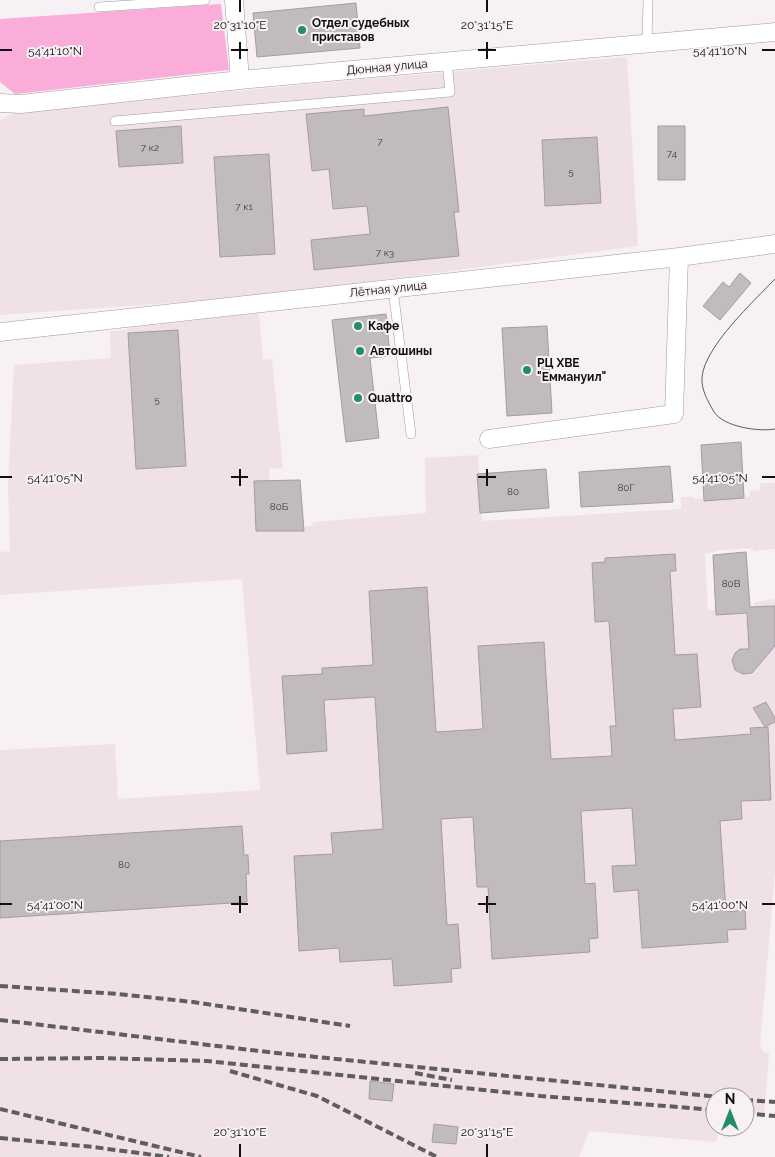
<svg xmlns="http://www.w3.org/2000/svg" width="775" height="1157" font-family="Raleway,sans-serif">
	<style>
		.built { fill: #f0e1e9 }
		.green { fill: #faadd8 }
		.building { fill: #c1babe; stroke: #a49da0 }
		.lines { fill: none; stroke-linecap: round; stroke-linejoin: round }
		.lane-casing { stroke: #a19a9e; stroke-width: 10 }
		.street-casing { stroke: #a19a9e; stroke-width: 19 }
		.lane { stroke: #fff; stroke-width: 9 }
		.street { stroke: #fff; stroke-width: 18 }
		.tram { stroke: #605d5f; stroke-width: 1 }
		.rail { stroke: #605d5f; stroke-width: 4; stroke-dasharray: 8 4; stroke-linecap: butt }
		.ticks { fill: none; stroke: #121011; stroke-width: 2 }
		.poi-dot { fill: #248c68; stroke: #f7f0f4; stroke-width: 2 }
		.labels { text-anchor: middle; stroke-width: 4; stroke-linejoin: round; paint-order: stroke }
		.number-label { font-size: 10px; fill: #3e3a3c }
		.poi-label { font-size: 12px; font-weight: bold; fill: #121011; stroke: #f7f0f4; text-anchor: start }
		.street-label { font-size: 12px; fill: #121011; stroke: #f7f0f4 }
		.ticks-label { font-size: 12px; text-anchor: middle; fill: #121011; stroke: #f7f0f4; stroke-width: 4; stroke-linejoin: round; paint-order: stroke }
	</style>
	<rect width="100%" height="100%" fill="#f7f0f4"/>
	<path class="built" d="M627,57L638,246L255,297L0,315V120L15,112L365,79Z
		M259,313L263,360L272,359L283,468L269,469L272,529L312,526L313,522L426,513L425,458L478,455L482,521L681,509V497H694V499L750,497V490L759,492L761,483H775V549L753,551V548L722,550L705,554L708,610L754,606L755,602L775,599V872L760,1046L765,1053H769L764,1114L754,1113L745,1115V1097H715V1127H721L716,1142L589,1131L579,1157H0V750L115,744L118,799L260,790L242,579L0,595V552L10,551L8,485L14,365L111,358L110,331L127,330V328Z"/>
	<path class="green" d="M221,4L229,70L15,94L0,82V19Z"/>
	<path class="building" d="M356,3L360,48L257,57L253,13Z
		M448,107L459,212H454L459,256L314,270L311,240L370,234L367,206L333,209L329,169L312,171L306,114L364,109V116Z
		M181,126L183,163L119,167L116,131Z
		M658,126H685V180H658Z
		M597,137L601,203L545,206L542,140Z
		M269,154L275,254L220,257L214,157Z
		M740,273L751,283L720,320L703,306L723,282L729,287Z
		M386,314L390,356L370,358L379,438L346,442L332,320Z
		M547,326L552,413L507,416L502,328Z
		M178,330L186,466L136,469L128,333Z
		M741,442L744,498L704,501L701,445Z
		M670,466L673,502L581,507L579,472Z
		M546,469L549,508L480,513L477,474Z
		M300,480L304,531H256L254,481Z
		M746,552L750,607L775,606V646L752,673L743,674L735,670L732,660L735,653L740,649H749L747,613L716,615L713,555Z
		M675,554L676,571H670L675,655L697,654L701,707L673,709L675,740L751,734L750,728L768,727L771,800L741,801L742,819L720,821L726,912L745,910L746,929L727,930L728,942L642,948L638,890L614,892L612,866L636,865L632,808L581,811L585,884L595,883L598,938L589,939L590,952L492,959L488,887H477L473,817L441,819L447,925L458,924L461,968L451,969L452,982L394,986L392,959L340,962L339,948L299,951L294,856L333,854L331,833L383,829L375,697L324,700L327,751L287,754L282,676L322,674V668L373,665L369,591L427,587L436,732L483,729L478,646L544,642L551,759L612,756L610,726H616L609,621L595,622L592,563L605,562V558Z
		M766,702L775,718V722L765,727L753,708Z
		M242,826L244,855H248L249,874H246L247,902L0,918V841Z
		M370,1081L394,1084L392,1101L369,1099Z
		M434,1124L458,1127L456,1144L432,1142Z"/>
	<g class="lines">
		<defs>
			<path id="lane" d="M99,7L205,0
				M647,43L648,0
				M115,121L450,92L447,61
				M393,289L411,434"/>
			<path id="street" d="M234,0L240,80
				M0,103L21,104L240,80L775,32
				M0,332L679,257L775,244
				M489,439L674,414L679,257"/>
		</defs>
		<use href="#lane" class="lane-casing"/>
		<use href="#street" class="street-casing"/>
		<use href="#lane" class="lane"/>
		<use href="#street" class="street"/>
		<path class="tram" d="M775,279C754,301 705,346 702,377C701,390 708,401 714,412C724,427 759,432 775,429"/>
		<path class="rail" d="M0,986L118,994L193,1002L350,1026
			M0,1020L276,1053L719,1097
			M0,1059L101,1058L207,1061L541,1096L715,1110
			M230,1071L317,1096L437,1157
			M415,1073L452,1080
			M745,1100L775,1102
			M0,1109L201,1157
			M745,1113L775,1116
			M0,1138L93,1147L169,1157"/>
	</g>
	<path class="ticks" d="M240,0V12M487,0V12M240,42V59M487,42V59M0,50H12M231,50H248M478,50H496M762,50H775M240,469V486M487,469V486M0,477H12M231,477H248M478,477H496M762,477H775M240,896V913M487,896V913M0,904H12M231,904H248M478,904H496M762,904H775M240,1144V1157M487,1144V1157"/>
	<g class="poi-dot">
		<circle cx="302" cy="30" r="5"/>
		<circle cx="358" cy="326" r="5"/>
		<circle cx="360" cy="351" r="5"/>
		<circle cx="527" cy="370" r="5"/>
		<circle cx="358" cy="398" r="5"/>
	</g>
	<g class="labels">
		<g class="number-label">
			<text x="380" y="145">7</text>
			<text x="150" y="151">7 к2</text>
			<text x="672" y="157">74</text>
			<text x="571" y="175">5</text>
			<text x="244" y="210">7 к1</text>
			<text x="385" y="256">7 к3</text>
			<text x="157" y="403">5</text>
			<text x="626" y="491">80Г</text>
			<text x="513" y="495">80</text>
			<text x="279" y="510">80Б</text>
			<text x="731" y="587">80В</text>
			<text x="124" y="868">80</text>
		</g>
		<g class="poi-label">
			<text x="312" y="27">Отдел судебных<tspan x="312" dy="14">приставов</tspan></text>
			<text x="368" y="330">Кафе</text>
			<text x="370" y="355">Автошины</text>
			<text x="537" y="367">РЦ ХВЕ<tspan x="537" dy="14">"Еммануил"</tspan></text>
			<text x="368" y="402">Quattro</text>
		</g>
		<g class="street-label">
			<text transform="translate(387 67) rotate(-5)" y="4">Дюнная улица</text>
			<text transform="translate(388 289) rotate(-6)" y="4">Лётная улица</text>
		</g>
	</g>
	<g class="ticks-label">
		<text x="240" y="29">20°31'10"E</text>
		<text x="487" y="29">20°31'15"E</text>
		<text x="55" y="55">54°41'10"N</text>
		<text x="720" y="55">54°41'10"N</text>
		<text x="55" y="482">54°41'05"N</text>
		<text x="720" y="482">54°41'05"N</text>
		<text x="55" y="909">54°41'00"N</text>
		<text x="720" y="909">54°41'00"N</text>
		<text x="240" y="1136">20°31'10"E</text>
		<text x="487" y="1136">20°31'15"E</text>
	</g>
	<g transform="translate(730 1112)"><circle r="24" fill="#f7f0f4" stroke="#9b9699"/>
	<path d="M0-4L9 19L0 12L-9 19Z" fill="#248c68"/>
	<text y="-8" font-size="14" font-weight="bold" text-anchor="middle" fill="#121011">N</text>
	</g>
</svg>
